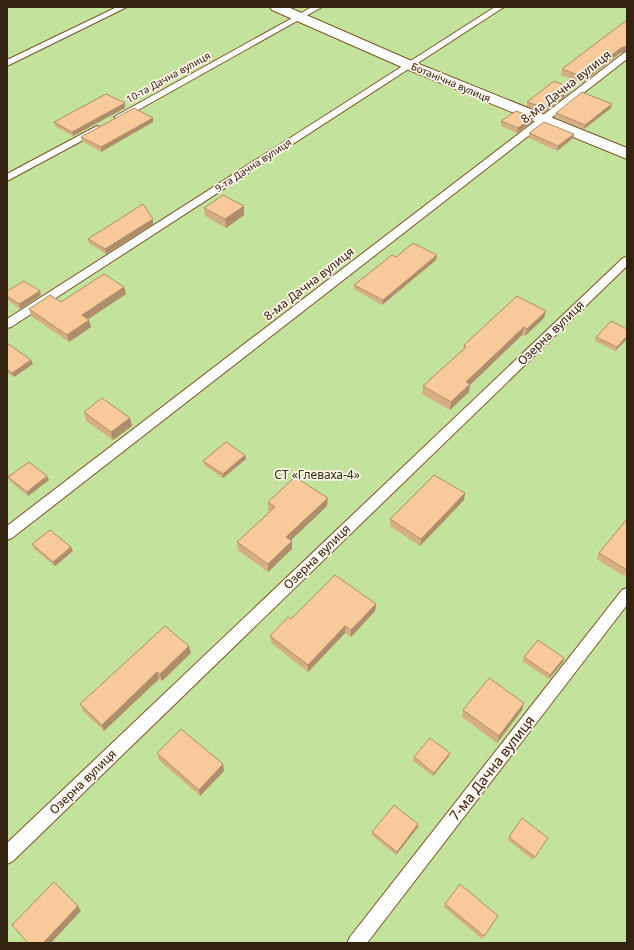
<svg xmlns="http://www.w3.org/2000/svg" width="634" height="950" font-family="'Noto Sans',sans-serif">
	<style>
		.green { fill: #c3e29b }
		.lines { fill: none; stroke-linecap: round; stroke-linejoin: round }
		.service-casing { stroke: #7e5425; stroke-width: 2 }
		.minor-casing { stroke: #7e5425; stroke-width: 2 }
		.service { fill: #fff; fill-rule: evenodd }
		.minor { fill: #fff; fill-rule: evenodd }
		.wall { fill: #d6ae84 }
		.shaded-wall { fill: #ae8d6b }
		.building { fill: #f9ca99; stroke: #ae8d6b }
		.labels { text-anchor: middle; stroke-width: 3.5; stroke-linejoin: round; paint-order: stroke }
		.far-street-label { font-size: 10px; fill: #33220e; stroke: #fdf3e9 }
		.street-label { font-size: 12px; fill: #33220e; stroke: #fdf3e9 }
		.park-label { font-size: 12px; fill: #28370c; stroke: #fdf3e9 }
		.near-street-label { font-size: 14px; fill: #33220e; stroke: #fdf3e9 }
	</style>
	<rect width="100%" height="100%" fill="#ffe2c5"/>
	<path class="green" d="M7,7H627V943H7Z"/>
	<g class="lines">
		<defs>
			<path id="service" d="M117,7H127L7,66V60Z
				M312,7H322L122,119L119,120L114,117Z
				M495,7H504L11,327L7,328V319Z
				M627,52V59L12,538L7,540V526L624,53Z
				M97,126L100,127L102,129L100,131L7,181V174Z
				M627,257V266L13,861L7,864V843L623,258Z
				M627,588V605L367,943H347L350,937L622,590Z"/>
			<path id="minor" d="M270,7H288L414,62L627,148V159L404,68L272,10Z"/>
		</defs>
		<use href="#service" class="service-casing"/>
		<use href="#minor" class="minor-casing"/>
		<use href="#service" class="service"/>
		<use href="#minor" class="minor"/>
	</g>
	<path class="wall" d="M627,20V51L620,53L582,83L561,75L562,69Z
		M571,88L570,92L544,113L527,106V102Z
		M125,108L73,136L55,126L54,122Z
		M611,108L584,129L555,117L556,113Z
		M533,117L532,122L517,133L501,126V121Z
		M153,118V122L101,152L82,141L81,137Z
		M529,133L574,134L573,138L557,151L529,138Z
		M244,206V215L226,228L205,216L204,208Z
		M153,219V224L106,254L89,243L88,239Z
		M437,255L436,260L382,305L354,289V285L396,257Z
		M124,287L126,294L88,319L91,327L69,342L31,316L29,309L61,302Z
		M7,291L41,295L20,309L7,300Z
		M544,318L525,336L522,335L470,385L469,392L450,410L422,394L423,386L463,350L464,345Z
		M627,329V339L615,351L595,341L596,337Z
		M7,343L31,360L33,364L14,377L7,373Z
		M84,412L130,418L132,426L113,440L86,421Z
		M246,459L223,478L204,465L203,461Z
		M8,477L49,480L28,496L10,481Z
		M465,493L464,500L420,546L390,526V519Z
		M268,502L327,506L291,540L292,541V549L268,572L238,550L237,542L270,511L268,510Z
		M627,519V573L624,576L597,559L599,553Z
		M32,544L73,551L55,566L34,549Z
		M376,604L375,611L351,637L345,633L308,672L271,643L270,636L291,619Z
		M191,653L162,681L159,679L104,731L83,711L80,704Z
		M524,657L563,662L549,679L522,661Z
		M463,710H522L497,743L462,717Z
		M157,753L223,764L224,771L200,796L159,760Z
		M450,753L449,756L433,776L413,761L414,757Z
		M418,824V827L396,855L372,835V832Z
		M509,837L548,838L533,860L508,840Z
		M445,904L497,918L482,939L444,907Z"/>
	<path class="shaded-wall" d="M627,46V51L620,53L582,83L583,77L621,48Z
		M571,88L570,92L544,113V108Z
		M125,103V108L73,136L72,132Z
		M612,104L611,108L584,129L585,125Z
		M533,117L532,122L517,133L518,128Z
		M153,118V122L101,152V147Z
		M574,134L573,138L557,151L558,146Z
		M244,206V215L226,228L225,219Z
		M153,219V224L106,254L105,249Z
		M437,255L436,260L382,305L383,300Z
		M124,287L126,294L84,322L82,315Z
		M40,291L41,295L20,309L19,304Z
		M546,311L544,318L525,336L527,329Z
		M89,320L91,327L69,342L67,335Z
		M524,327L522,335L470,385L469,392L450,410L451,402L466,382Z
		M627,336V339L615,351L617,347Z
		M31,360L33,364L14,377L12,373Z
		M130,418L132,426L113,440L111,432Z
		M245,455L246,459L223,478V474Z
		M47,476L49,480L28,496L27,492Z
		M465,493L464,500L420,546L421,539Z
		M328,498L327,506L286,545V537Z
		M292,541V549L268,572V564Z
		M71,547L73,551L55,566L53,562Z
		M376,604L375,611L351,637V630Z
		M345,626V633L308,672V665Z
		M189,646L191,653L162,681L160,674Z
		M564,658L563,662L549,679L550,675Z
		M157,672L159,679L104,731L102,725Z
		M524,703L522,710L497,743L499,736Z
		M450,753L449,756L433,776L434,773Z
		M223,764L224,771L200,796L199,790Z
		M418,824V827L396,855L397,852Z
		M78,906L81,911L51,943H43Z"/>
	<path class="building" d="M627,20V46L621,48L583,77L562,69Z
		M554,81L571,88L544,108L527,102Z
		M582,92L612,104L585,125L556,113Z
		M106,94L125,103L72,132L54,122Z
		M134,108L153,118L101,147L81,137Z
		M516,111L533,117L518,128L501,121Z
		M544,122L574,134L558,146L529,133Z
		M223,195L244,206L225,219L204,208Z
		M143,204L153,219L105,249L88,239Z
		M413,243L437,255L383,300L354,285L392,255L396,257Z
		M104,274L124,287L82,315L89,320L67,335L29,309L50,295L61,302Z
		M24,281L40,291L19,304L7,296V291Z
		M517,296L546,311L527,329L524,327L466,382L470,384L451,402L423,386L466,347L464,345Z
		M611,321L627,329V336L617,347L596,337Z
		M7,343L31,360L12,373L7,369Z
		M102,398L130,418L111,432L84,412Z
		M226,442L245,455L223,474L203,461Z
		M29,462L47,476L27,492L8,477Z
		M434,475L465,493L421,539L390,519Z
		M295,477L328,498L286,537L292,541L268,564L237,542L275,507L268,502Z
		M627,519V570L599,553Z
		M50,530L71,547L53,562L32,544Z
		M335,575L376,604L351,630L345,626L308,665L270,636L288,617L291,619Z
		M165,626L189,646L160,674L157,672L102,725L80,704Z
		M538,640L564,658L550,675L524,657Z
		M489,678L524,703L499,736L463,710Z
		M181,729L223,764L199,790L157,753Z
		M430,738L450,753L434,773L414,757Z
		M394,805L418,824L397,852L372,832Z
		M522,818L548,838L535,857L509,837Z
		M54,882L78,906L43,943H28L12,925Z
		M460,884L498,916L484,936L445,904Z"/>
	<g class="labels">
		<g class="far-street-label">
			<text transform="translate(168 77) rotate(-29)" y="4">10-та Дачна вулиця</text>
			<text transform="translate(451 82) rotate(23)" y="4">Ботанічна вулиця</text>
			<text transform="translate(253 165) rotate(-33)" y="4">9-та Дачна вулиця</text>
		</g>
		<g class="street-label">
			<text transform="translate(566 87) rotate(-38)" y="4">8-ма Дачна вулиця</text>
			<text transform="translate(309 284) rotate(-38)" y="4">8-ма Дачна вулиця</text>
			<text transform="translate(551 333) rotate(-44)" y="4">Озерна вулиця</text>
			<text transform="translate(317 557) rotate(-44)" y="4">Озерна вулиця</text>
			<text transform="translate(83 782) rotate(-44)" y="4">Озерна вулиця</text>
		</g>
		<g class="park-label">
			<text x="317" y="479">СТ «Глеваха-4»</text>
		</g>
		<g class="near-street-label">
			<text transform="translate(492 768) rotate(-52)" y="5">7-ма Дачна вулиця</text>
		</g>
	</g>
	<rect width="634" height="950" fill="none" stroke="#33220e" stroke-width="16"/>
</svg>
